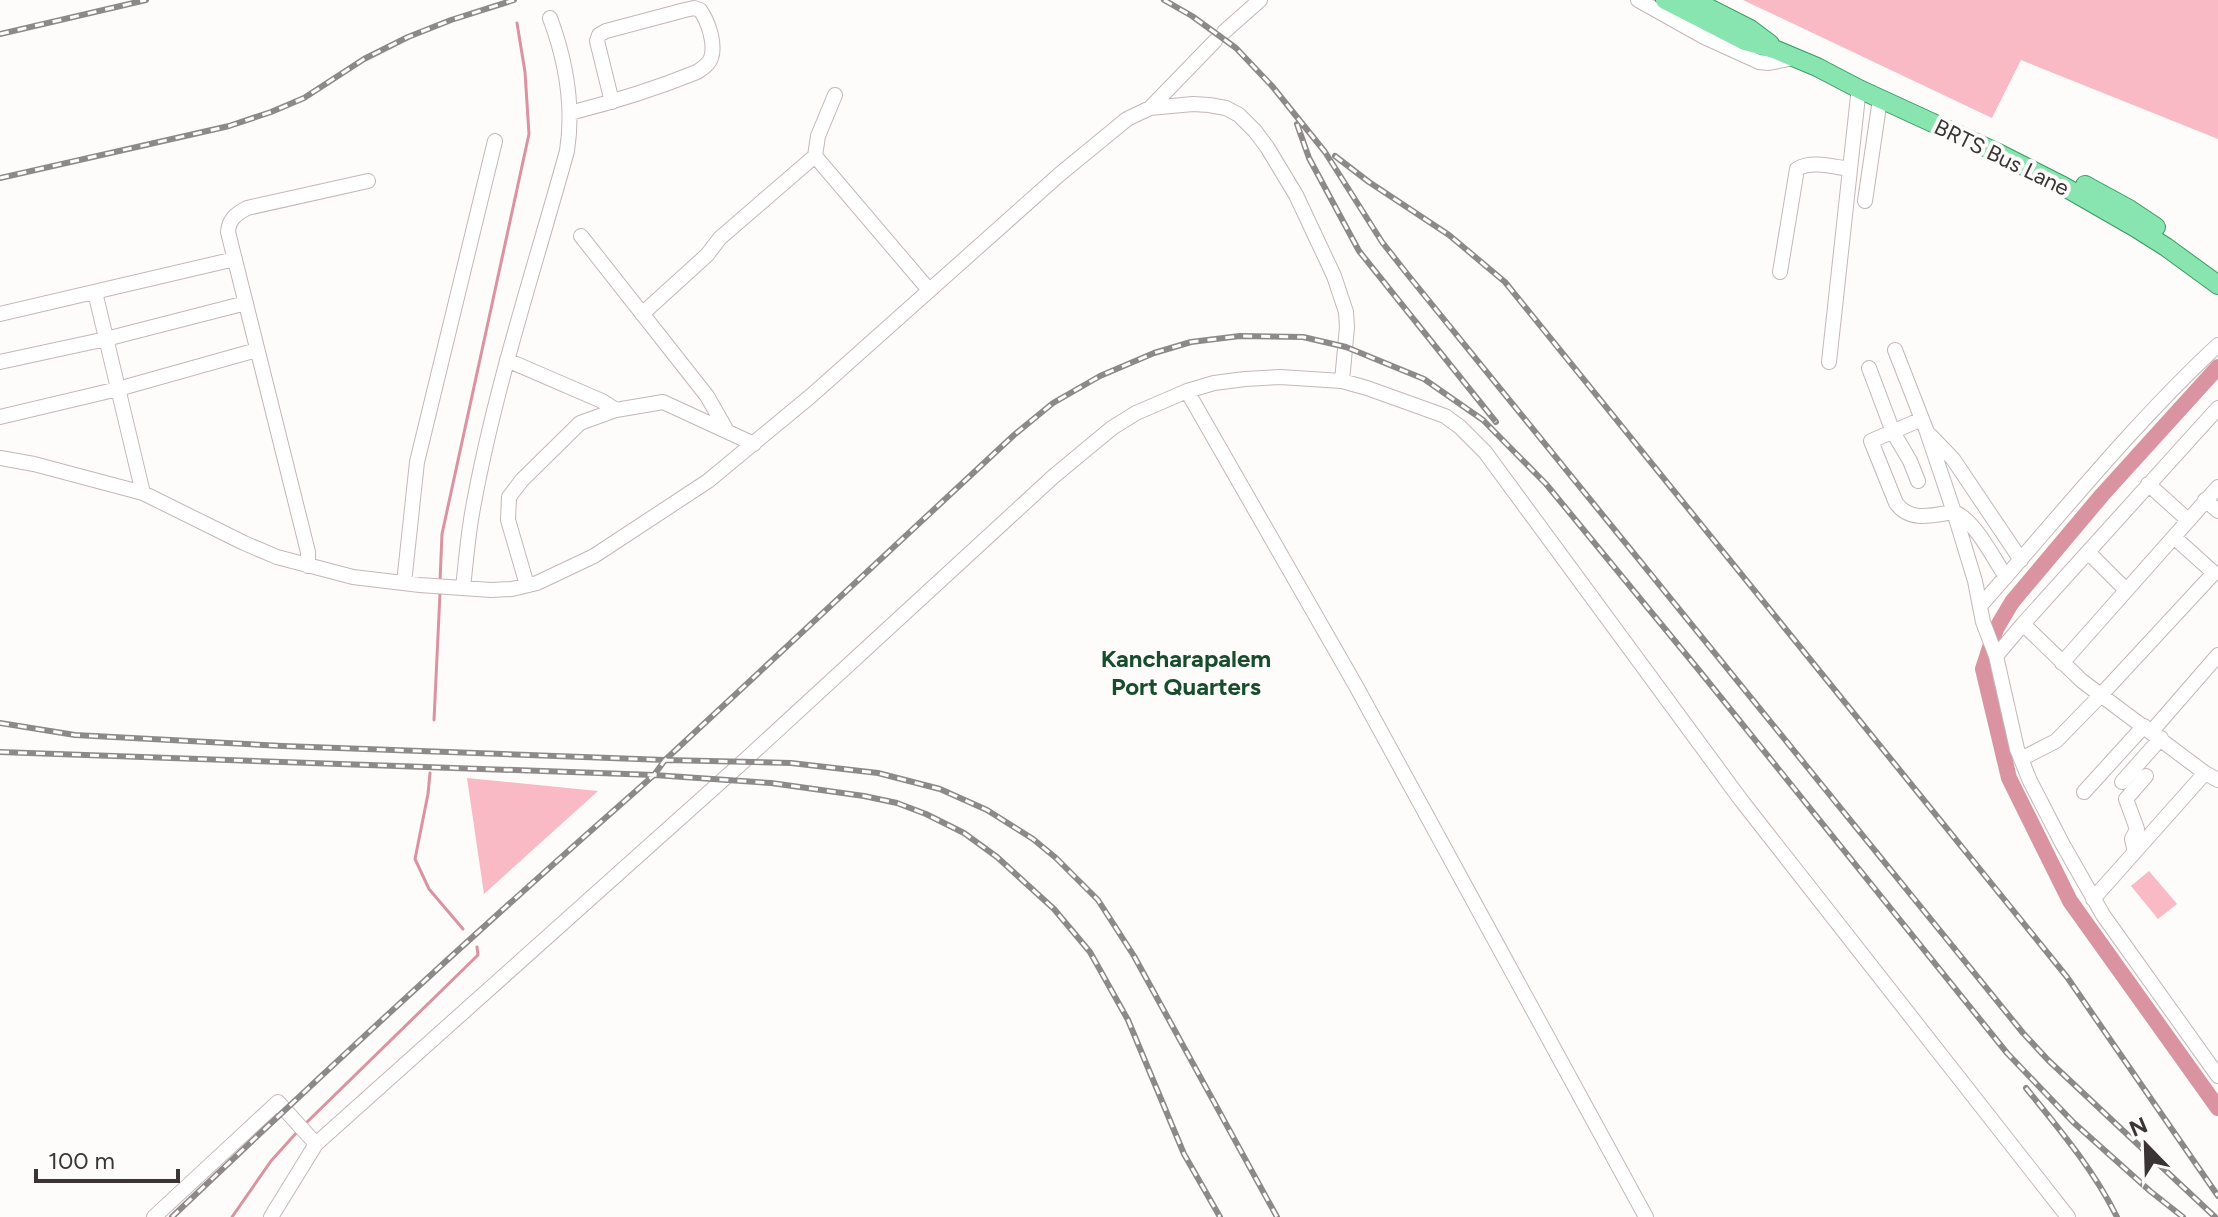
<svg xmlns="http://www.w3.org/2000/svg" width="2218" height="1217" font-family="Figtree,sans-serif">
	<style>
		.green { fill: #f9bac5 }
		.lines { fill: none; stroke-linecap: round; stroke-linejoin: round }
		.stream { stroke: #da93a0; stroke-width: 3 }
		.river { stroke: #da93a0; stroke-width: 16 }
		.minor-casing { stroke: #c5b6b8; stroke-width: 16 }
		.major-casing { stroke: #399b62; stroke-width: 20 }
		.minor { stroke: #fff; stroke-width: 14 }
		.major { stroke: #88e5af; stroke-width: 18 }
		.rail-casing { stroke: #8d8889; stroke-width: 6 }
		.rail { stroke: #fefbfb; stroke-width: 3; stroke-dasharray: 9; stroke-linecap: butt }
		.labels { text-anchor: middle; stroke-width: 8; stroke-linejoin: round; paint-order: stroke }
		.street-label { font-size: 22px; fill: #3a3435; stroke: #fefbfb }
		.neighbourhood-label { font-size: 24px; font-weight: bold; fill: #174d2c; stroke: #fefbfb }
	</style>
	<rect width="100%" height="100%" fill="#fefbfb"/>
	<path class="green" d="M1743,0H2218V139L2021,60L1992,118Z
		M467,778L598,791L484,894Z
		M2149,871L2177,904L2158,919L2131,886Z"/>
	<g class="lines">
		<path class="stream" d="M440,581L442,534L529,134L525,72L517,23
			M434,720L440,593
			M430,773L428,794L415,859L429,889L463,929
			M303,1126L478,955L477,947
			M232,1217L271,1161L298,1131"/>
		<path class="river" d="M2218,367L2102,495L2012,602L1996,629L1983,669L2009,778L2070,901L2218,1108"/>
		<defs>
			<path id="minor" d="M1638,0L1704,37L1759,62L1769,63L1794,58
				M1224,32L1260,0
				M835,95L818,136L815,156L929,290
				M1150,108L1215,41
				M570,113C613,102 655,89 697,72C703,68 709,64 711,58C716,44 708,21 700,10L694,8L685,10L606,31L599,35L597,41L612,102
				M1865,201L1879,106
				M581,236L707,396L727,431
				M1780,272L1797,169C1812,160 1834,167 1850,169
				M95,292L143,493
				M0,314L235,259
				M642,314L707,255L720,238L815,156
				M1895,350L1927,432L1954,512L1975,581L1983,622L1996,656L2023,624L2082,681L2205,773L2218,780
				M507,360L602,401L616,410
				M0,362L106,339L246,303
				M1829,362L1858,96
				M1869,368L1893,432L1910,461L1918,481
				M1187,391L1356,686L1646,1217
				M0,417L118,389L257,350
				M1922,419L1871,441L1896,503C1910,523 1934,515 1954,512C1974,519 1994,559 2006,577
				M1930,435L1953,459L2021,560
				M0,458L34,464L143,493L244,543L277,557L353,577L420,585L491,590L512,589L537,583L594,556L708,481L812,395L1060,174L1127,119L1150,108L1193,104L1209,105L1226,108L1239,115L1255,131L1267,147L1296,195L1334,276L1346,312L1347,327L1342,381
				M2148,484L2188,520
				M2205,500L2218,511
				M2088,552L2126,590
				M308,566V552L228,232C229,219 236,214 247,208L368,181
				M404,583L417,462L495,141
				M527,585L508,520L509,497L522,480L580,423L616,410L663,402L754,444
				M463,588C466,561 468,534 473,508C495,387 534,270 567,151C574,106 566,61 550,18
				M1981,605C2058,518 2132,425 2218,345
				M2023,624L2218,408
				M1996,656L2017,749L2030,781L2063,845L2103,915L2218,1076
				M2062,663L2218,487
				M2152,731L2218,655
				M2021,759L2056,741L2100,696L2214,573L2174,537
				M2122,782L2161,738
				M2084,792L2144,726
				M2135,852L2132,839L2137,829L2126,799L2146,776
				M2093,899L2205,773
				M154,1217L278,1102L316,1144L744,761L1054,476L1112,428L1136,413L1187,391L1214,383L1245,379L1280,377L1342,381L1367,388L1445,416L1460,427L1485,452L1741,800L2068,1217
				M271,1217L316,1144"/>
			<path id="major" d="M1665,0L1745,41L1774,49L1817,67L1859,89L1996,152L2063,186L2136,228L2166,247L2218,285
				M1693,0L1750,29L1770,44
				M2085,185L2129,209L2156,227"/>
		</defs>
		<use href="#minor" class="minor-casing"/>
		<use href="#major" class="major-casing"/>
		<use href="#minor" class="minor"/>
		<use href="#major" class="major"/>
		<defs>
			<path id="rail" d="M1164,0L1192,16L1236,48L1272,86L1325,152L1382,242L1408,275L2023,1033L2048,1060L2215,1217
				M0,34L146,0
				M1297,124L1309,158L1359,251L1496,422
				M1335,156L1369,182L1449,235L1505,282L2067,977L2218,1196
				M0,178L229,126L271,112L304,98L364,59L408,37L451,20L514,0
				M0,723L75,735L283,746L665,760L791,763L878,773L940,789L987,810L1033,839L1056,858L1098,900L1134,956L1277,1217
				M0,752L654,775L771,783L864,796L897,803L926,814L964,833L997,857L1054,909L1090,952L1128,1020L1184,1154L1220,1217
				M2026,1088C2060,1130 2093,1169 2117,1217
				M172,1217C330,1066 490,919 654,775L665,760L1014,435L1053,403L1100,376L1154,353L1191,342L1240,336L1303,337L1346,347L1424,379L1483,420L1546,484L1698,669L2007,1053L2073,1122L2150,1191L2183,1217"/>
		</defs>
		<use href="#rail" class="rail-casing"/>
		<use href="#rail" class="rail"/>
	</g>
	<g class="labels">
		<g class="street-label">
			<text transform="translate(2002 157) rotate(26)" y="8">BRTS Bus Lane</text>
		</g>
		<g class="neighbourhood-label">
			<text x="1186" y="667">Kancharapalem<tspan x="1186" dy="28">Port Quarters</tspan></text>
		</g>
	</g>
	<g transform="translate(2146 1145) rotate(337)" stroke="#fefbfb" stroke-width="6" paint-order="stroke">
	<path d="M0-6L14 30L0 20L-14 30Z" fill="#3a3435"/>
	<text y="-12" font-size="22" font-weight="bold" text-anchor="middle" fill="#3a3435">N</text>
	</g>
	<path d="M36 1169v12h142v-12" fill="none" stroke="#3a3435" stroke-width="4"/>
	<text x="48" y="1169" font-size="24" fill="#3a3435" stroke="#fefbfb" stroke-width="6" paint-order="stroke">100 m</text>
</svg>
